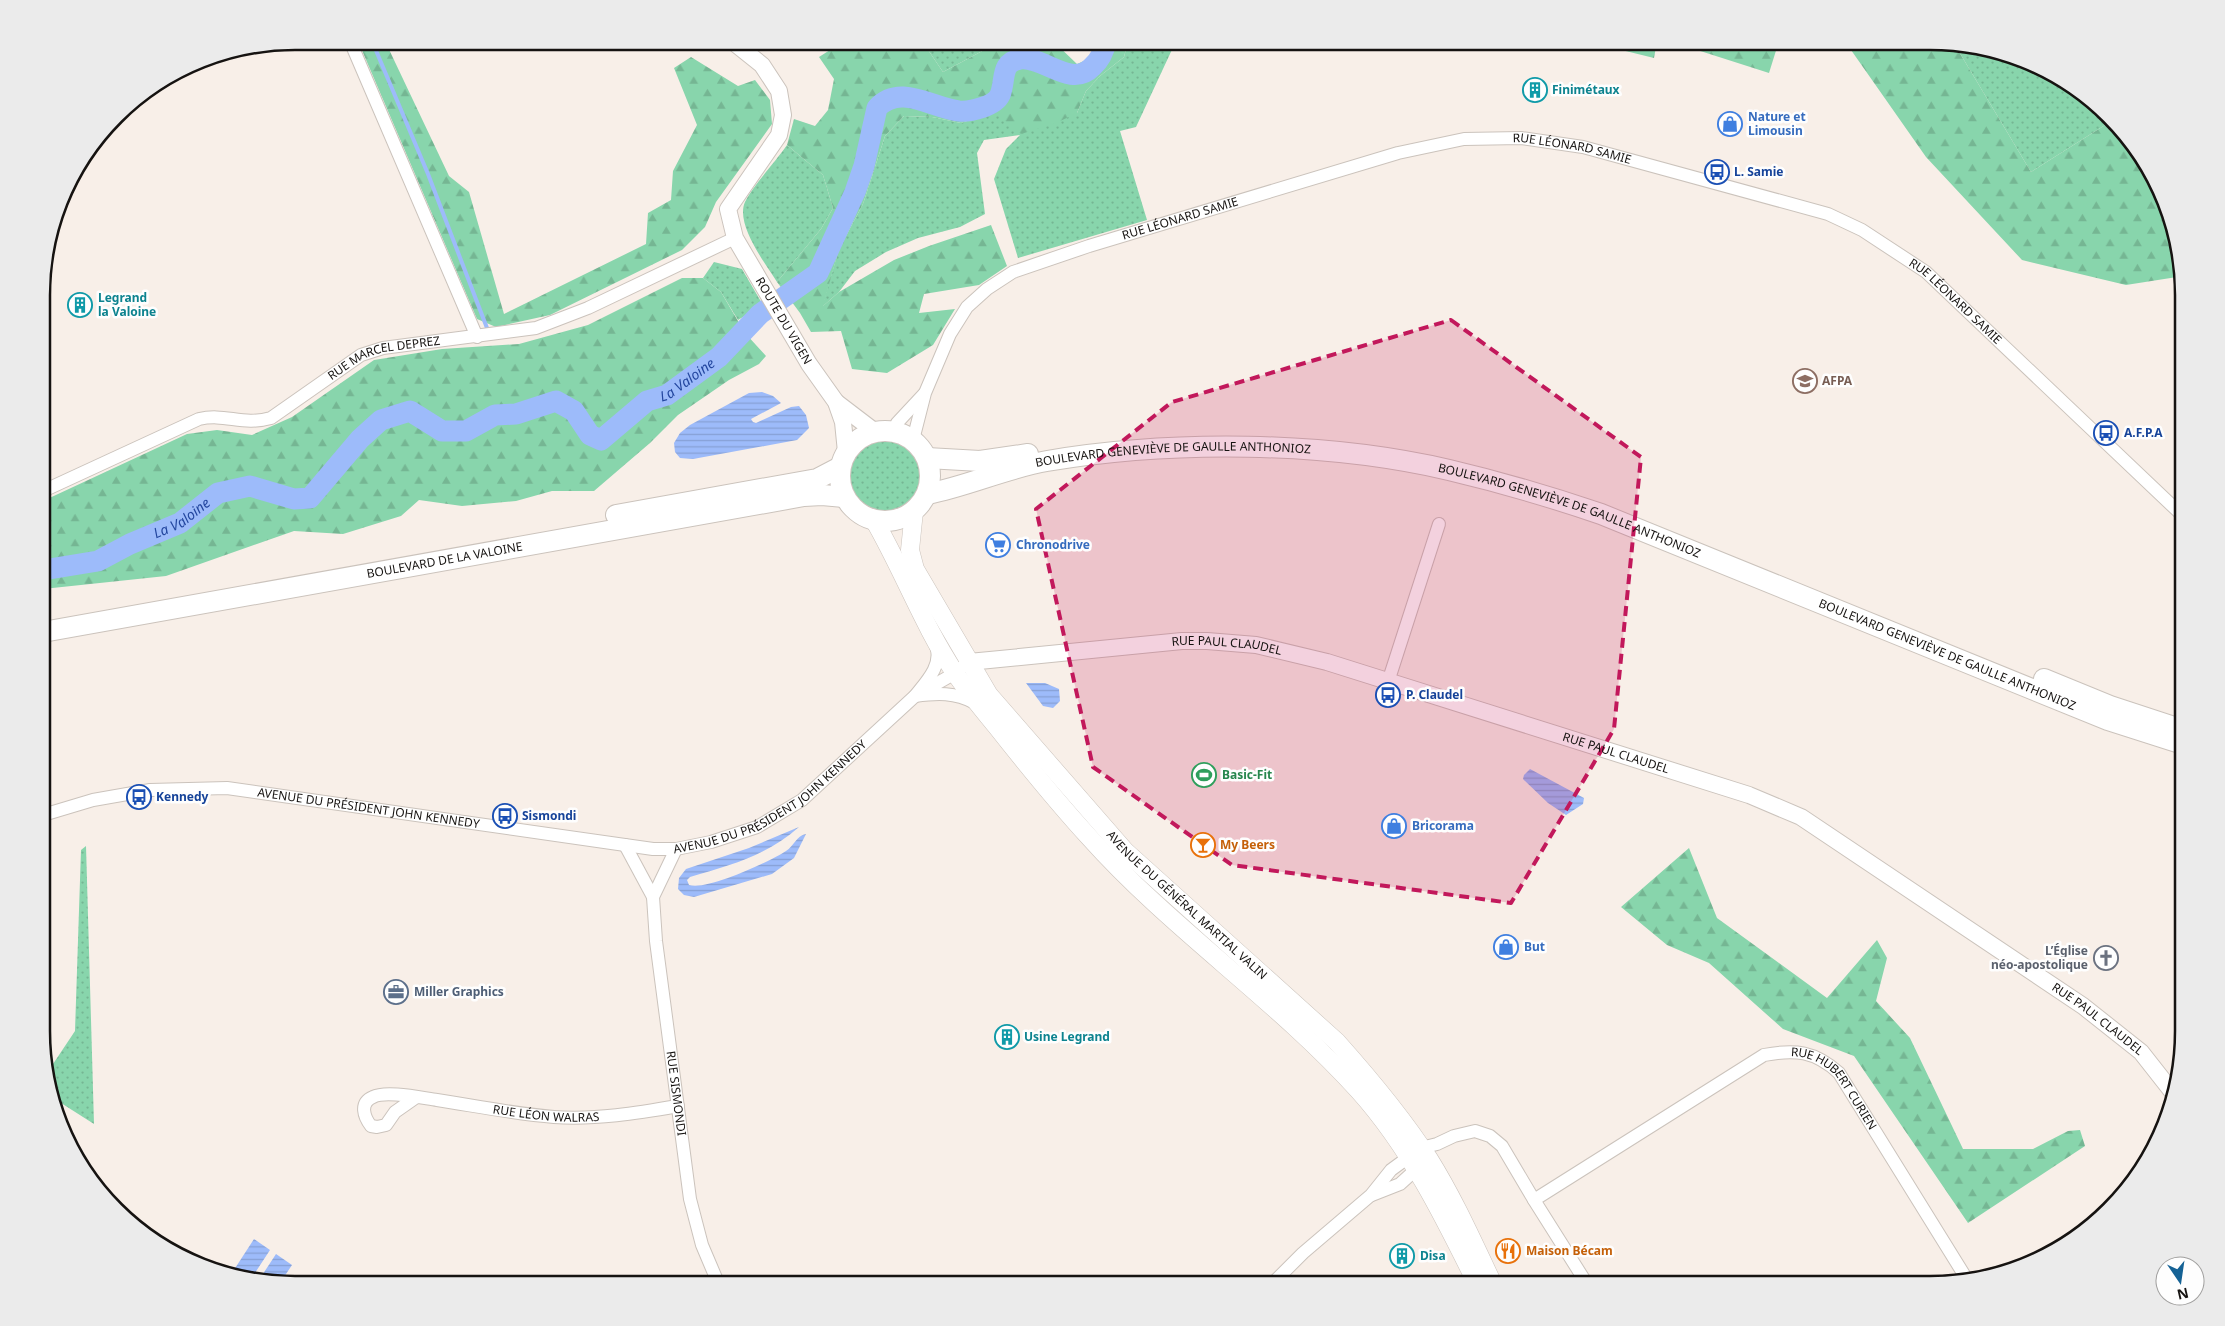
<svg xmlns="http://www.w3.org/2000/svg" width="2225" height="1326" font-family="'Noto Sans',sans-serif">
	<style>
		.grass { fill: url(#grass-dots) }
		.forest { fill: url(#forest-firs) }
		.water { fill: url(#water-rules) }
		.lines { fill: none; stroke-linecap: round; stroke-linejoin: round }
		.stream { stroke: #9dbbfa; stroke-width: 4 }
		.river { stroke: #9dbbfa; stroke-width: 21 }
		.minor-casing { stroke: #cbc3bc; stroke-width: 14 }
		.tertiary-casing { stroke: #cbc3bc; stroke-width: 18 }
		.secondary-casing { stroke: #cbc3bc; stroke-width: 19 }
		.primary-casing { stroke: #cbc3bc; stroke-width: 22 }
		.minor { stroke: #fff; stroke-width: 12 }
		.tertiary { stroke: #fff; stroke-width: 16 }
		.secondary { stroke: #fff; stroke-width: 18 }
		.primary { stroke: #fff; stroke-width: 20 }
		.marked { fill: #c2185b; fill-opacity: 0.2; stroke: #c2185b; stroke-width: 4; stroke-dasharray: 10 6; stroke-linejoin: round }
		.labels { text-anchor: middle; stroke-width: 5; stroke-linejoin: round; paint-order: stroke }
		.culture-label { font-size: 12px; font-weight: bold; fill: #0d838f; stroke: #fefefe; text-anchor: start }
		.shop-label { font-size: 12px; font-weight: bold; fill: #366cbe; stroke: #fefefe; text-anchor: start }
		.street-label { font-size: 12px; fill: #161311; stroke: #fefefe }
		.transit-label { font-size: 12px; font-weight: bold; fill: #164399; stroke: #fefefe; text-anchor: start }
		.education-label { font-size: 12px; font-weight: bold; fill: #785e54; stroke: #fefefe; text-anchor: start }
		.leisure-label { font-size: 12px; font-weight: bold; fill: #27864d; stroke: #fefefe; text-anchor: start }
		.food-label { font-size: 12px; font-weight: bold; fill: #c56008; stroke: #fefefe; text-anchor: start }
		.worship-label { font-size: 12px; font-weight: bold; fill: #5b616d; stroke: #fefefe; text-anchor: end }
		.service-label { font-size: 12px; font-weight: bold; fill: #4e5e75; stroke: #fefefe; text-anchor: start }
		.water-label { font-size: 14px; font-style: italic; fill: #23469f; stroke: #fefefe }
		.rim { fill: none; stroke: #161311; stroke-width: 2.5 }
	</style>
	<defs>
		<pattern id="grass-dots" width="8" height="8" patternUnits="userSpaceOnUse" patternTransform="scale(1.25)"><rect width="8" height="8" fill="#88d5ac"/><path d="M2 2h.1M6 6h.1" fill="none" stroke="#75b693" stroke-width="1.8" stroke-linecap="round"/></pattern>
		<pattern id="forest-firs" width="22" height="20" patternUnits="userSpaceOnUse" patternTransform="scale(1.25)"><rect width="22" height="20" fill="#88d5ac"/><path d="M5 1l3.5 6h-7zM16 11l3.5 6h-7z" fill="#75b693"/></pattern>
		<pattern id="water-rules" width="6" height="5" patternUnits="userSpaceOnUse" patternTransform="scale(1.25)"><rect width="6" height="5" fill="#9dbbfa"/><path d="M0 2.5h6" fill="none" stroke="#86a0d5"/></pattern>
	</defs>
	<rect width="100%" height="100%" fill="#f8efe8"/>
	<path class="grass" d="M922,41H1001L943,72Z
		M1128,41H1176L1136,127L1120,131L1147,220L1018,258L994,179L1006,149L1020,135L984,140L977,153L985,214L960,227L918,238L886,252L855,271L839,292L822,307L839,249L863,204L885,136L904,116L932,117L961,123L994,112L1077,113L1086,91L1100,76L1124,57Z
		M1955,45L1996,50L2057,75L2113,120L2031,172Z
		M787,145L823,175L833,208L821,229L777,282C765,263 735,224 745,202C753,186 776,161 787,145Z
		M714,262L742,269L763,305L738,320L721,292L703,278Z
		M847 475a38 38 0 1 1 76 0a38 38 0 1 1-76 0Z
		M86,846L94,1124L61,1103L52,1102L43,1064L51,1067L75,1031L81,850Z"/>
	<path class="forest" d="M358,41H385L449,176L469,192L504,314L646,244L648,213L671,200L673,171L697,125L674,68L691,57L738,86L755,80L770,100L772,124L716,202L705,227L682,250L550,315L496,327L477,319Z
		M844,41H922L943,72L1001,41H1053L1077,64L1093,57L1110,41H1128L1124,57L1100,76L1086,91L1077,113L1056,123L1021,134L994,112L961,123L932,117L904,116L885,136L863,204L839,249L823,306L839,292L894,260L929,246L991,225L1007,266L979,285L924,294L919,313L955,309L933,345L887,373L852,369L841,331L811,332L800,313L777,282L821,229L833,208L823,175L787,145L794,119L815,126L828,110L834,79L819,57Z
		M1585,41H1657L1654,58Z
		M1669,41H1779L1769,73Z
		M1849,41H1930L1955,45L2031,172L2113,120L2150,168L2170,214L2183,283L2177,277L2126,285L2022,260L1926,157L1851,50Z
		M682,278H703L721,292L745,333L766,356L759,364L729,380L678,415L650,443L594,491H552L516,501L462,506L419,500L401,516L343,534L294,531L166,576L43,589V501L187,434L217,430L252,435L292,417L374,360L442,349L519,344L588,325Z
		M1689,848L1717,918L1827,998L1877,940L1887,958L1876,1001L1910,1038L1963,1149H2033L2068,1131L2080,1130L2085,1146L1968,1223L1854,1056L1783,1029L1709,963L1667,945L1621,907Z"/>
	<path class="water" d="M762,392L773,396L781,403L751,419L753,422L756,423L791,407L799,406L806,415L809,428L797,440L693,459L680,458L675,452L674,443L680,433L690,425L749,393Z
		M1026,683H1045L1059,689L1060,701L1053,708L1043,706Z
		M1530,769L1584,798L1583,804L1566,815L1548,803L1523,779L1524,775Z
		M799,827C766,856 731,865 690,877L687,880L689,885C707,891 769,862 786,851C794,846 796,836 806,834L794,858L772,874L694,897L684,895L678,889L679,878L686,869L749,848Z
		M254,1239L270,1250L251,1279L230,1276Z
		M276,1254L292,1265L280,1283L259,1280Z"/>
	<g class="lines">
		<path class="stream" d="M372,41L428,174L487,328"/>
		<path class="river" id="s1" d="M43,570L98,561L130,544L180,523L218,493L250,486L294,499L310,498L360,439L381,420L410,411L442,431H466L495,415L516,414L556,401L574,411L590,435L601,440L647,401L667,395L719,357L760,314L818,273L855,192L864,166L877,108C900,83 932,108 959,111C971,112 995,106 1000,95C1006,80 1000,62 1020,59C1042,55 1071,89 1092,67C1100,60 1104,52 1106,41"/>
		<defs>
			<g id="minor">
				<path d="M350,41L477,337"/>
				<path d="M894,431L897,423L924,394"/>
				<path id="s2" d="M913,440L925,393L950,334L967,307L987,289L1013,272L1089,246L1398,153L1464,139L1521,138L1583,147L1828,214L1862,230L1926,272L2183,516"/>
				<path id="s3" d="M43,491L199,419C226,413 242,426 271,418L361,355L383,348L536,328L588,308L735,238"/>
				<path d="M1388,682L1439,524"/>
				<path d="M922,692L950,676L969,662"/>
				<path d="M915,696C937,693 955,692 975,703"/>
				<path id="s4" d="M43,815L93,800L150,790L227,788L653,849H676L711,842L757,827L802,800L915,696C926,682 943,665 936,646"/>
				<path d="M625,845L653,897"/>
				<path id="s5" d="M676,849L653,897L656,941L690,1199L702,1245L719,1285"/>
				<path id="s6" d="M415,1098L395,1112L386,1125L377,1127L371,1126C364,1117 359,1103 373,1097C386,1090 422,1098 437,1100C476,1106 515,1114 554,1117C595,1120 638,1113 678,1106"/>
				<path d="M1372,1195L1400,1184L1422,1164"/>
				<path d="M1272,1284L1303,1253L1371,1195L1391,1170L1421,1148L1437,1144L1454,1136L1475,1131L1490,1136L1502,1146L1534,1200"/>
				<path id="s7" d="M1587,1284L1534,1200L1764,1055C1795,1049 1815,1051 1839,1073L1968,1281"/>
			</g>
			<g id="tertiary">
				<path id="s8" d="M732,41L762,65L779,91L783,115L779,135L728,209L735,238L809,364L836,402L843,422L846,452"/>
				<path d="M836,402L874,431"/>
				<path id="s9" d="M969,662L1182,641H1207L1256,645L1327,662L1749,795L1801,817L2083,1006L2141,1052L2174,1094"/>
			</g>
			<g id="secondary">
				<path id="s10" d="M914,511L910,550L915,569L989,695L1125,851L1337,1042C1370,1079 1402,1117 1429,1159C1454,1199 1473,1242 1493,1284"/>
				<path d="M874,520C903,570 923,625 955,673C968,692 983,710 997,727C1027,765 1057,802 1089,837C1172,930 1276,999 1359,1091C1410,1148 1444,1217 1477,1284"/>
			</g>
			<g id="primary">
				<circle cx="885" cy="476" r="45"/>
				<path d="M927,458L980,461L1028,454"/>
				<path id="s11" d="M927,494C968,486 1006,468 1047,461C1172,440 1324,441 1449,470C1500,482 1551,497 1601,514L2108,720L2183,744"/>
				<path d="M616,515L817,479L840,467"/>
				<path id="s12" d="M43,632L804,496L822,495L844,497"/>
				<path d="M2044,679L2110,706L2177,728"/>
			</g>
		</defs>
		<use href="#minor" class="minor-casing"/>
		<use href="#tertiary" class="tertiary-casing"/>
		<use href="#secondary" class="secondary-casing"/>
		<use href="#primary" class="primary-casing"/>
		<use href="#minor" class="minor"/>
		<use href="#tertiary" class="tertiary"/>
		<use href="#secondary" class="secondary"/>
		<use href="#primary" class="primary"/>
	</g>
	<path class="marked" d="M1451,320L1641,457L1614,729L1511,903L1232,865L1093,767L1036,509L1172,402Z"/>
	<defs>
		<symbol id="building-ring" viewBox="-11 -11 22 22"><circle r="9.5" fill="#fefefe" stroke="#0f9aa8" stroke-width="1.5"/><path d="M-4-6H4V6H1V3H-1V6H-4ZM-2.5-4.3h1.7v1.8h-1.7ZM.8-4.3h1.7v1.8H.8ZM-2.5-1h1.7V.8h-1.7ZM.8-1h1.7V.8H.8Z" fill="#0f9aa8"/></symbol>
		<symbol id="shop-ring" viewBox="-11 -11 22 22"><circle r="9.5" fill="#fefefe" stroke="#3f7fe0" stroke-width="1.5"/><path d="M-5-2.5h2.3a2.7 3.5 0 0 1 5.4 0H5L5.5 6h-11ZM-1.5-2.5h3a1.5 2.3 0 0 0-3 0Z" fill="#3f7fe0"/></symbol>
		<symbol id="bus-ring" viewBox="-11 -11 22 22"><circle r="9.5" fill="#fefefe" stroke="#1a4fb4" stroke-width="1.5"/><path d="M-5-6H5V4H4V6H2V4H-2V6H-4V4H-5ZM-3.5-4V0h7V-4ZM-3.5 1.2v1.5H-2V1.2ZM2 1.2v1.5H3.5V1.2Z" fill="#1a4fb4"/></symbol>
		<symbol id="school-ring" viewBox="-11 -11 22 22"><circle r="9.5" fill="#fefefe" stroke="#8d6e63" stroke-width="1.5"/><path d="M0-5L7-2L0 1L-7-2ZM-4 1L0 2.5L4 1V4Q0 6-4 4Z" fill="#8d6e63"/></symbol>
		<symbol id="supermarket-ring" viewBox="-11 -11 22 22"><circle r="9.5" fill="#fefefe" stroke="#3f7fe0" stroke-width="1.5"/><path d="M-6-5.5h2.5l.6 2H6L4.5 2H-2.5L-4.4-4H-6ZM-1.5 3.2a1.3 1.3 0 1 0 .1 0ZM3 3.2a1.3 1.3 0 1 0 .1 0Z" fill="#3f7fe0"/></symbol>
		<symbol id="stadium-ring" viewBox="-11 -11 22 22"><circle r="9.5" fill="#fefefe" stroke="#2e9e5b" stroke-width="1.5"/><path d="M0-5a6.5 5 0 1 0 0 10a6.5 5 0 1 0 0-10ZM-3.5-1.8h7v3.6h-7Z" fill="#2e9e5b"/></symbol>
		<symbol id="bar-ring" viewBox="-11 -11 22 22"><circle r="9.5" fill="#fefefe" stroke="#e8710a" stroke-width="1.5"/><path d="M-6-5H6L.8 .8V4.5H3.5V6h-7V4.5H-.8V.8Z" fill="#e8710a"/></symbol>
		<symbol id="church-ring" viewBox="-11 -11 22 22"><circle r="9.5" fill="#fefefe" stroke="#6b7280" stroke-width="1.5"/><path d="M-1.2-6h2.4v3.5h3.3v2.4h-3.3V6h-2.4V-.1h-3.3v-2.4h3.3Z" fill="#6b7280"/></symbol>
		<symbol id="office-ring" viewBox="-11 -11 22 22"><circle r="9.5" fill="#fefefe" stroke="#5c6f8a" stroke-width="1.5"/><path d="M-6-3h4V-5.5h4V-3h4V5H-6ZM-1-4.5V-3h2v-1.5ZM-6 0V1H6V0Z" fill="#5c6f8a"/></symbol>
		<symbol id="restaurant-ring" viewBox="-11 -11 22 22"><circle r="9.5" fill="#fefefe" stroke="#e8710a" stroke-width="1.5"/><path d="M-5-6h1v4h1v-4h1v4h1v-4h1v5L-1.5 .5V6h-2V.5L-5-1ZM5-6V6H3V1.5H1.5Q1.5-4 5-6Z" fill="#e8710a"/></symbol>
	</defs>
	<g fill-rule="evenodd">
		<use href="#building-ring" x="1521" y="76" width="28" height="28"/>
		<use href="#shop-ring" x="1716" y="110" width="28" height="28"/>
		<use href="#bus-ring" x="1703" y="158" width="28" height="28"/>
		<use href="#building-ring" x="66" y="291" width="28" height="28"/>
		<use href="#school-ring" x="1791" y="367" width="28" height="28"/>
		<use href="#bus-ring" x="2092" y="419" width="28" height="28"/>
		<use href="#supermarket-ring" x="984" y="531" width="28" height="28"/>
		<use href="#bus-ring" x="1374" y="681" width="28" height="28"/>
		<use href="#stadium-ring" x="1190" y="761" width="28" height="28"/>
		<use href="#bus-ring" x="125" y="783" width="28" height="28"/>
		<use href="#bus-ring" x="491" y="802" width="28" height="28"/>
		<use href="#shop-ring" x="1380" y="812" width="28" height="28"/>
		<use href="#bar-ring" x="1189" y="831" width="28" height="28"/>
		<use href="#shop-ring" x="1492" y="933" width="28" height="28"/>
		<use href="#church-ring" x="2092" y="944" width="28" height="28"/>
		<use href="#office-ring" x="382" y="978" width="28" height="28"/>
		<use href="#building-ring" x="993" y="1023" width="28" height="28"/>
		<use href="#restaurant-ring" x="1494" y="1237" width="28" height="28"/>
		<use href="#building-ring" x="1388" y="1242" width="28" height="28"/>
	</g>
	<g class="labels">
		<g class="culture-label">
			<text x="1552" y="94">Finimétaux</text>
			<text x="98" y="302">Legrand<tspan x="98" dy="14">la Valoine</tspan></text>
			<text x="1024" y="1041">Usine Legrand</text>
			<text x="1420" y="1260">Disa</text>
		</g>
		<g class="shop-label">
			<text x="1748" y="121">Nature et<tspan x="1748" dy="14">Limousin</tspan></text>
			<text x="1016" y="549">Chronodrive</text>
			<text x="1412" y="830">Bricorama</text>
			<text x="1524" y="951">But</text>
		</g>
		<g class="street-label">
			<text dy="4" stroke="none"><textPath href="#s2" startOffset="782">RUE LÉONARD SAMIE</textPath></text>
			<text dy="4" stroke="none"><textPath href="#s2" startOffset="378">RUE LÉONARD SAMIE</textPath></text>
			<text dy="4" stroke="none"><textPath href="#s2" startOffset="1202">RUE LÉONARD SAMIE</textPath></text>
			<text dy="4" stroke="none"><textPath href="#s8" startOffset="330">ROUTE DU VIGEN</textPath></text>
			<text dy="4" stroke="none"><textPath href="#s3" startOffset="375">RUE MARCEL DEPREZ</textPath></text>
			<text dy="4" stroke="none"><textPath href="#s11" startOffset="251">BOULEVARD GENEVIÈVE DE GAULLE ANTHONIOZ</textPath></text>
			<text dy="4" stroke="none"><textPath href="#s11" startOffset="656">BOULEVARD GENEVIÈVE DE GAULLE ANTHONIOZ</textPath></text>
			<text dy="4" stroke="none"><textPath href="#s12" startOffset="408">BOULEVARD DE LA VALOINE</textPath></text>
			<text dy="4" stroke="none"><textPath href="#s9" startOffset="259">RUE PAUL CLAUDEL</textPath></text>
			<text dy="4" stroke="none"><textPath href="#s11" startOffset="1061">BOULEVARD GENEVIÈVE DE GAULLE ANTHONIOZ</textPath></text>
			<text dy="4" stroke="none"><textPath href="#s9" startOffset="664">RUE PAUL CLAUDEL</textPath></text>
			<text dy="4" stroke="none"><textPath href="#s4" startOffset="750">AVENUE DU PRÉSIDENT JOHN KENNEDY</textPath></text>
			<text dy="4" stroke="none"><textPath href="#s4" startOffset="330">AVENUE DU PRÉSIDENT JOHN KENNEDY</textPath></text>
			<text dy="4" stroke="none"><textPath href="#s10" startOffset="494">AVENUE DU GÉNÉRAL MARTIAL VALIN</textPath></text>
			<text dy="4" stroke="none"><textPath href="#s9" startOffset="1219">RUE PAUL CLAUDEL</textPath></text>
			<text dy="4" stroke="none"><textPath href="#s7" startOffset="458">RUE HUBERT CURIEN</textPath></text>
			<text dy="4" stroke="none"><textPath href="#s5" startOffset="251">RUE SISMONDI</textPath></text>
			<text dy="4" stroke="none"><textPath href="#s6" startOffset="265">RUE LÉON WALRAS</textPath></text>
		</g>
		<g class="transit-label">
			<text x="1734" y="176">L. Samie</text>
			<text x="2124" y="437">A.F.P.A</text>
			<text x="1406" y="699">P. Claudel</text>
			<text x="156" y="801">Kennedy</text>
			<text x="522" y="820">Sismondi</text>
		</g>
		<g class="education-label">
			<text x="1822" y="385">AFPA</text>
		</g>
		<g class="leisure-label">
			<text x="1222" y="779">Basic-Fit</text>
		</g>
		<g class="food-label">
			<text x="1220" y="849">My Beers</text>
			<text x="1526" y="1255">Maison Bécam</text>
		</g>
		<g class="worship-label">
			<text x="2088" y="955">L’Église<tspan x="2088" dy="14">néo-apostolique</tspan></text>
		</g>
		<g class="service-label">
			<text x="414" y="996">Miller Graphics</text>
		</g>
		<g class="water-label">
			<text dy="5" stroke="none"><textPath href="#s1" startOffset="751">La Valoine</textPath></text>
			<text dy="5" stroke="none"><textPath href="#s1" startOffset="150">La Valoine</textPath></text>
		</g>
	</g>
	<path d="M0 0H2225V1326H0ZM295 50H1930A245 245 0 0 1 2175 295V1031A245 245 0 0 1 1930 1276H295A245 245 0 0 1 50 1031V295A245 245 0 0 1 295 50Z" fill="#ebebeb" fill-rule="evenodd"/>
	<path class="rim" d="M295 50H1930A245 245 0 0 1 2175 295V1031A245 245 0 0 1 1930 1276H295A245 245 0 0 1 50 1031V295A245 245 0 0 1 295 50Z"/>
	<g transform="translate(2180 1281) rotate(167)"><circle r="24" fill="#fefefe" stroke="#a1a09f"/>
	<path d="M0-4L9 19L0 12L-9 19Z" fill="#156295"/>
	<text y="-8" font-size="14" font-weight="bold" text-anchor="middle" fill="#161311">N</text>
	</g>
</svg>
